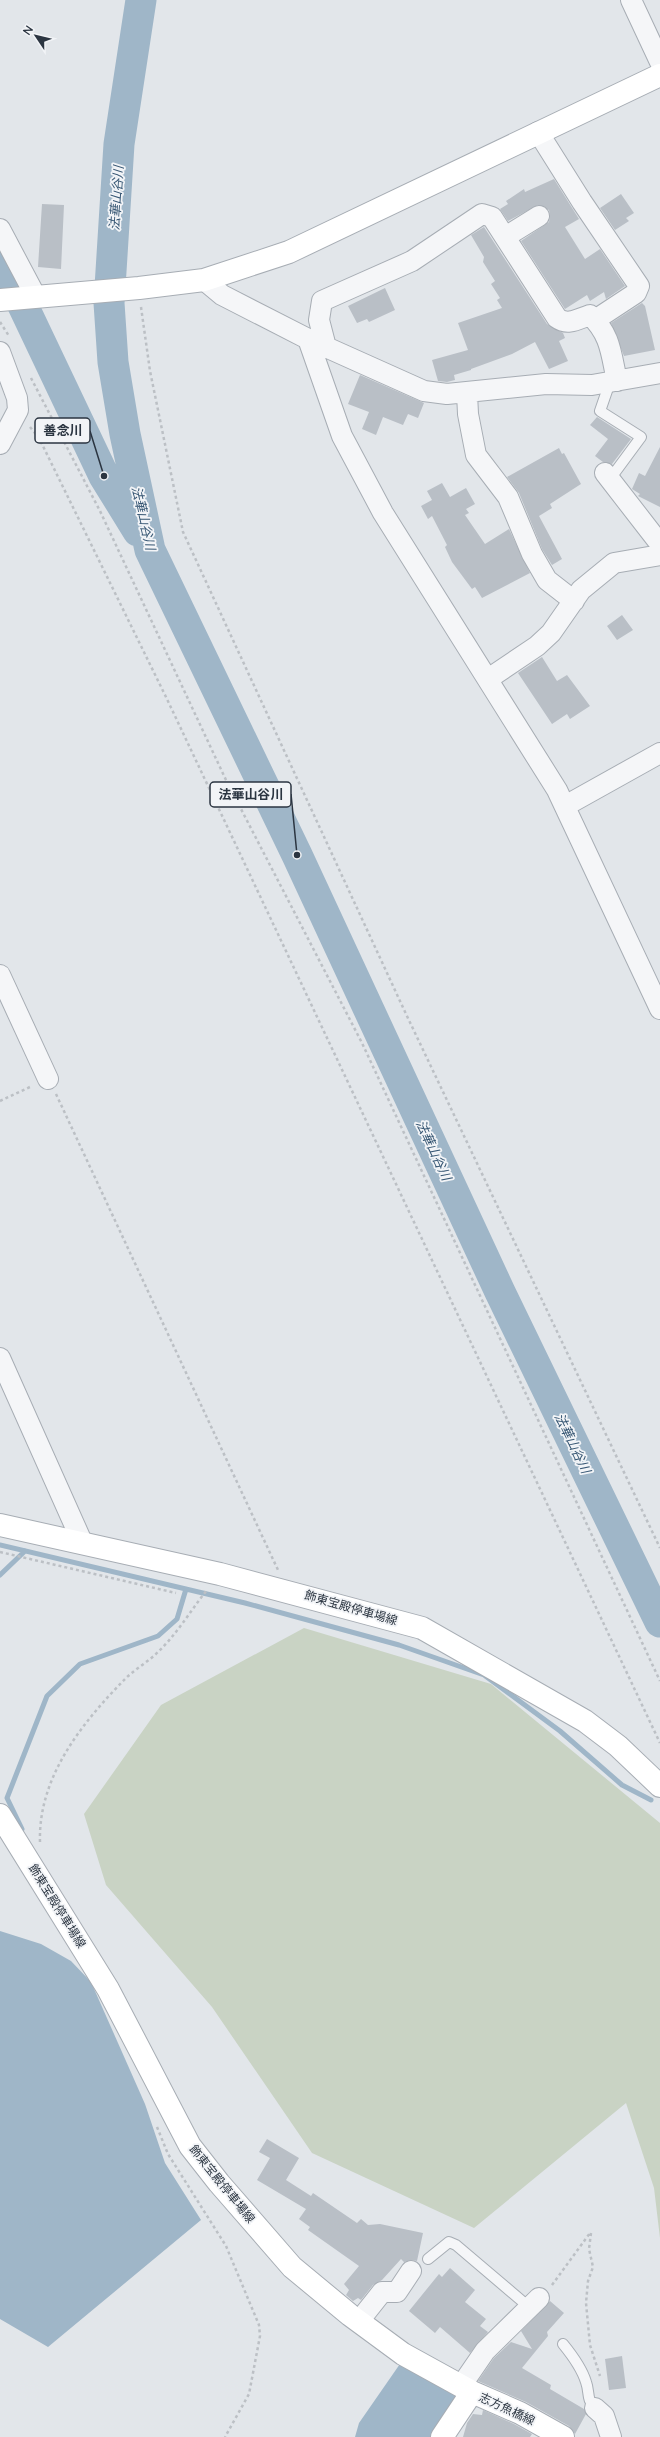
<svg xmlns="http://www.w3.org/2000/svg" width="660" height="2437" font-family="Lato,'Noto Sans JP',sans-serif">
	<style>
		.green { fill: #c9d3c4 }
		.water { fill: #9fb6c8 }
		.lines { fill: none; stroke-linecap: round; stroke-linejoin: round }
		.stream { stroke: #9fb6c8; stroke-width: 5 }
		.river { stroke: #9fb6c8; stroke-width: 31 }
		.building { fill: #b9bfc6 }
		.lane-casing { stroke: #a7adb4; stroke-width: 12 }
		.street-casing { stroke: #a7adb4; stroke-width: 22 }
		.secondary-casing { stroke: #a7adb4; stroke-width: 24 }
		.path { stroke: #bcc0c5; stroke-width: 2.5; stroke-dasharray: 3 3; stroke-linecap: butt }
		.lane { stroke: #f5f6f8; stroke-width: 10 }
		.street { stroke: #f5f6f8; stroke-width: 20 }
		.secondary { stroke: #fff; stroke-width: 22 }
		.labels { text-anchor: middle; stroke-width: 3.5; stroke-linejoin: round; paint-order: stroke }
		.street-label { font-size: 12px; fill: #2b3541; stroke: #f2f4f7 }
		.water-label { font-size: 13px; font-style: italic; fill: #365673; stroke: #f2f4f7 }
		.leader { fill: none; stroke: #2b3541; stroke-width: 1.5 }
		.callout-dot { fill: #2b3541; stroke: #f2f4f7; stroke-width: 1.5 }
		.callout { fill: #f2f4f7; stroke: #2b3541; stroke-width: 1.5 }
		.callout-label { font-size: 13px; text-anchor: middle; font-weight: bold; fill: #2b3541 }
	</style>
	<rect width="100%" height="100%" fill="#e2e6ea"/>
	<path class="green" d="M304,1628L491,1684L660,1823V2238L654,2188L626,2103L474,2228L312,2153L212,2007L106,1885L84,1814L161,1705Z"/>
	<path class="water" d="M0,1931L41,1944L71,1961L91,1982L145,2104L165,2163L201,2220L48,2347L0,2319Z
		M402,2361L451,2390L456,2396L435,2437H355L359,2423Z"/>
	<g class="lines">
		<path class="stream" d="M0,1545L245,1603L399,1645L484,1675L560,1731L622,1785L651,1800
			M0,1575L25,1551
			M22,1829L7,1798L47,1696L80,1664L158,1636L177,1619L186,1589"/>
		<path class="river" d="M141,0L119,144L109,303L113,362L125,434L150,550L297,855L500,1292L660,1622
			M0,257L104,476L138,531"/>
	</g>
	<path class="building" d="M554,179L579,219L565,227L585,259L600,249L625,286L606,299L604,292L590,301L587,295L565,309L521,241L549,222L550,216L549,210L538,205L508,221L500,209L508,204L506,201L524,189L525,192Z
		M621,194L634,213L626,218L629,221L615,230L600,208Z
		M42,204L64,205L61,269L38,267Z
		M484,227L547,324L563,333L565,338L559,341L568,361L549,369L535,342L512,354L471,369V370L454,375L455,380L447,382L438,381L432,360L468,350L458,323L502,308L497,300L500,298L491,284L495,281L483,262L484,257L471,235Z
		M385,288L395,310L369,322L367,319L357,323L348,306Z
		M642,303L645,306L655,350L624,356L611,323Z
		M360,375L424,403L418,418L408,414L403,425L383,417L376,435L362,429L369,412L348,404Z
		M597,417L631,439L612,464L603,462L595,456L608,439L590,425Z
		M660,447V507L638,496L640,494L632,489L639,473L645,476Z
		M559,448L562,454L564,453L581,484L550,504L552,508L539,516L562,559L552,565L542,549L519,493L507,477Z
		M442,483L450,497L466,488L475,504L466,509L469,513L465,515L485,544L509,529L530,573L482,598L475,587L472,589L452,562L445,547L447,545L432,516L428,519L421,506L432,500L427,491Z
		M622,615L633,630L617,640L607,626Z
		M542,657L557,681L567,675L590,706L570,719L567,714L552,724L518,673Z
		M267,2139L299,2158L286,2180L311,2196L313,2193L357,2223L361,2219L368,2225L380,2224L423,2233L417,2261L411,2260L404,2262L401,2259L382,2280L373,2285L361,2300L358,2298L353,2301L346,2295L349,2290L344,2284L359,2266L308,2230L310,2227L299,2219L306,2209L257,2180L270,2158L259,2152Z
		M450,2268L475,2290L465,2302L486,2319L480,2326L488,2332L470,2353L440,2327L435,2333L409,2311L439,2274L442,2277Z
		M550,2301L564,2313L547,2332L548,2336L522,2368L551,2385L550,2389L584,2409L586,2414L575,2434L569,2426L526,2402L478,2381L494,2358L511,2342L532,2349L521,2331Z
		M622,2356L626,2388L609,2390L605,2359Z
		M483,2410L514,2424L532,2434L530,2437H463L467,2423L473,2414L482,2415Z"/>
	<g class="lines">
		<defs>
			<path id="lane" d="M610,479L641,437L600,411L610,382
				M428,2259L449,2242L456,2245L529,2307
				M563,2344C572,2355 582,2369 586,2382C590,2393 586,2399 595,2408"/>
			<path id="street" d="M631,0L660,62
				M538,132L582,202L639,286L636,293L595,320
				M0,229L36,297
				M505,237L539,216
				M204,280L222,295L308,339L424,391L447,394L546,384L592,385L660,373
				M308,339L342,436L383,513L557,790L660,1009
				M326,347L319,320L322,301L412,261L482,214L492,217L557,318C568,326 578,319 590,315C611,335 611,354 617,381
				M0,352L17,398L18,410L0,444
				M467,393L468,414L476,455L508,497L532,554L547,580L574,601
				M605,473L660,544
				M488,679L537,646L551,633L581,590L614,563L660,555
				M565,806L660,753
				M0,975L48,1079
				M0,1358L83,1544
				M359,2321L382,2292H397L411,2271
				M461,2386L485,2351L539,2298
				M595,2408L604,2416L611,2437"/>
			<path id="secondary" d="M0,300L139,288L204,280L289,252L660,75
				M0,1525L220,1574L422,1628L585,1721L618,1746L660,1786
				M0,1815L108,1989L190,2146L219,2183L292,2267L350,2315L403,2354L472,2392L520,2413L563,2437
				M442,2437L472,2392"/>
		</defs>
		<use href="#lane" class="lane-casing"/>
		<use href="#street" class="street-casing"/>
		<use href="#secondary" class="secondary-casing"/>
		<path class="path" d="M141,307L150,371L183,532L406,1014L660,1548
			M0,322L9,336
			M31,378L100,511L226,780L362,1043L660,1681
			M30,427L39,438L166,697L660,1743
			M56,1094L278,1570
			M0,1101L32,1086
			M0,1552L176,1593
			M40,1842C38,1777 82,1723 125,1679C135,1669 148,1662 158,1652C177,1634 191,1610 207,1590
			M157,2127L168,2154L226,2246L259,2325L260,2336L249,2394L225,2437
			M591,2233L589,2249L593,2267L588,2281L586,2303L590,2345L600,2376
			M552,2285L590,2233"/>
		<use href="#lane" class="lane"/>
		<use href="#street" class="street"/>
		<use href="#secondary" class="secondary"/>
	</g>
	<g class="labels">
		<g class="street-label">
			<text transform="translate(351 1608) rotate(16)" y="4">飾東宝殿停車場線</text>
			<text transform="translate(57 1906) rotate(58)" y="4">飾東宝殿停車場線</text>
			<text transform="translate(222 2184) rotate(51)" y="4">飾東宝殿停車場線</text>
			<text transform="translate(507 2409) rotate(25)" y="4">志方魚橋線</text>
		</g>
		<g class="water-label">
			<text transform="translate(116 198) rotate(-86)" y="5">法華山谷川</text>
			<text transform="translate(144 518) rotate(77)" y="5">法華山谷川</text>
			<text transform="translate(434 1150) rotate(65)" y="5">法華山谷川</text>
			<text transform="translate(573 1443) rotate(64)" y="5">法華山谷川</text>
		</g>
	</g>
	<path class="leader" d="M104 476L90 431M297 855L291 794"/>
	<g class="callout-dot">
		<circle cx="104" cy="476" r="4"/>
		<circle cx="297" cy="855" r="4"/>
	</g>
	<g class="callout">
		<rect x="35" y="418" width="55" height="25" rx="4"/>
		<rect x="210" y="782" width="81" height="25" rx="4"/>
	</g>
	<g class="callout-label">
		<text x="63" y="435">善念川</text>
		<text x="251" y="799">法華山谷川</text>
	</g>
	<g transform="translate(36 36) rotate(305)" stroke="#f2f4f7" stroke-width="3" paint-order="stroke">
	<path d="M0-3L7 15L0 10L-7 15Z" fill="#2b3541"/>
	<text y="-6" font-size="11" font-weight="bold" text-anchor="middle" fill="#2b3541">N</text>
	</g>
</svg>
